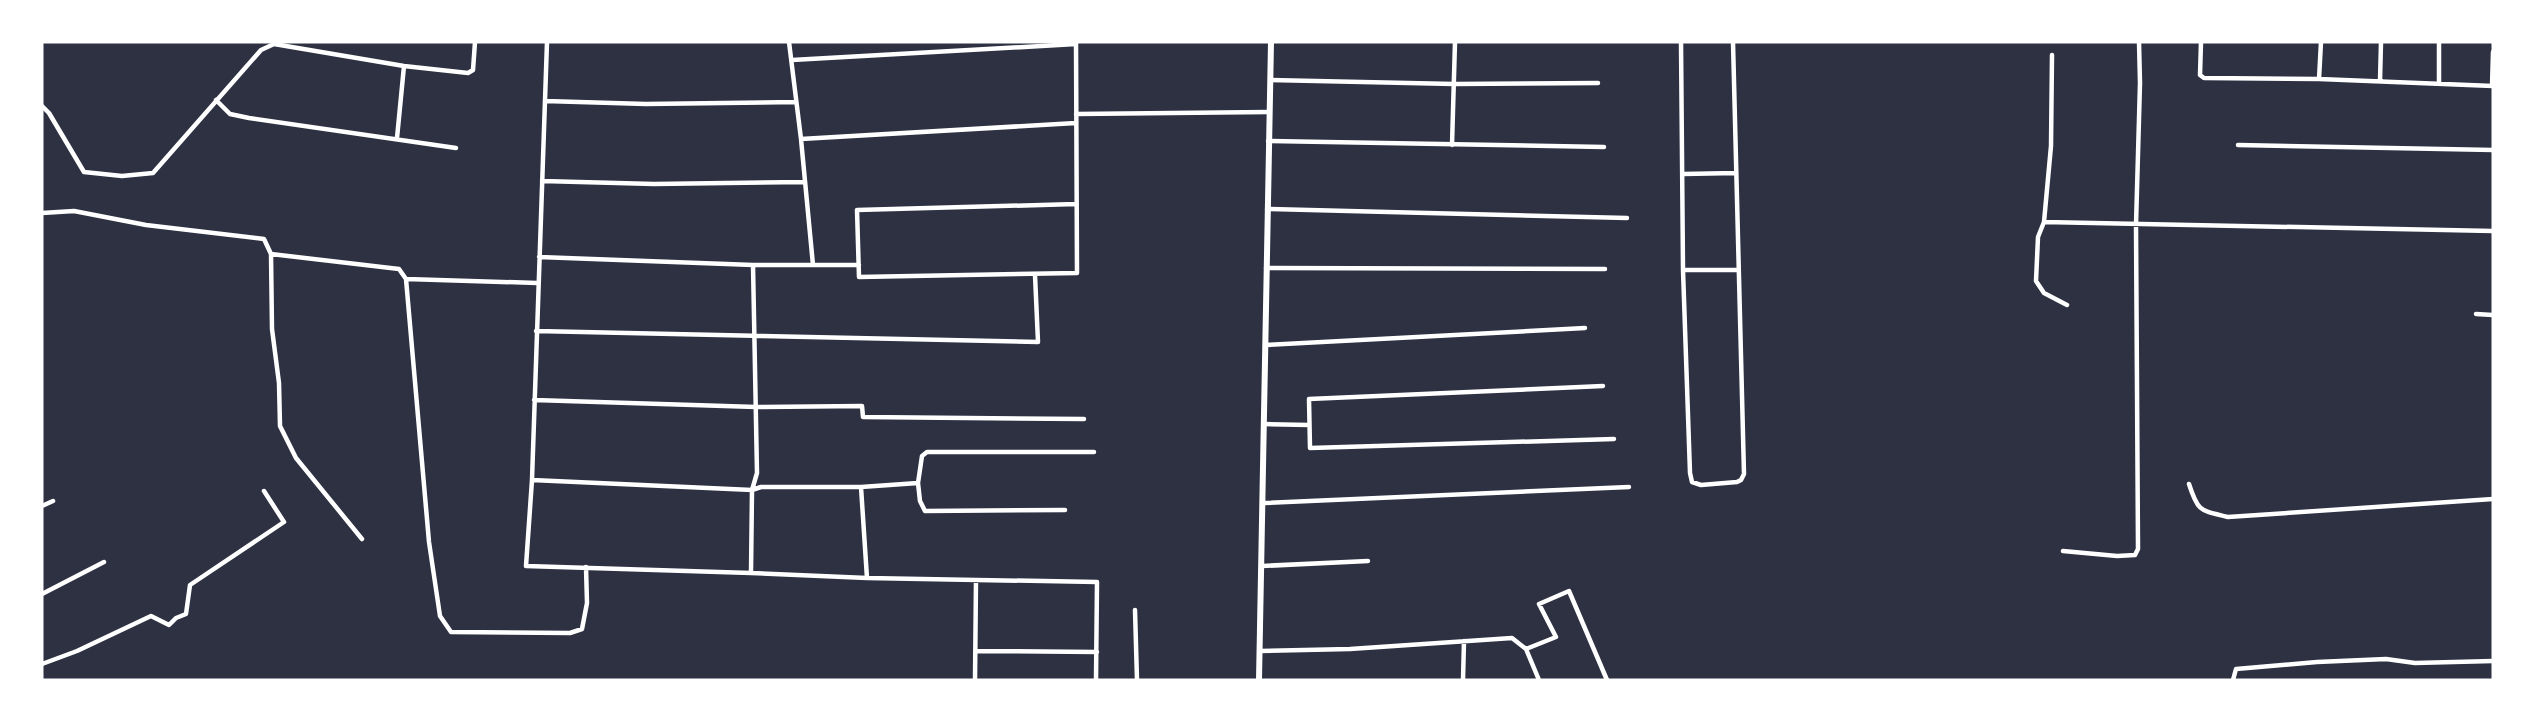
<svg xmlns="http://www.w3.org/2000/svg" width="2535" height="722" font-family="'Open Sans',sans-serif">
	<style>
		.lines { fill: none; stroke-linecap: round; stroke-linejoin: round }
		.minor { stroke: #fff; stroke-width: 4.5 }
		.tertiary { stroke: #fff; stroke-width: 6 }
	</style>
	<rect width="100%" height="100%" fill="#2d3142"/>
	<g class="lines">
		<path class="minor" d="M547,42L532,480L526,566L751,573L752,490L757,473L753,265H859
			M789,42L801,139L813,265
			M1681,42L1683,270L1690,473L1692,482L1701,485L1737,482L1741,480L1744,474L1733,42
			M2201,42L2200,75L2204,78L2319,79L2493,86
			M2052,55L2051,146L2044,222L2038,237L2036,281L2044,293L2067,305
			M792,60L1076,44
			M2319,79L2321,42
			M1270,80L1454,84L1598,83
			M2380,81L2381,42
			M2439,84V42
			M2492,86L2493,52
			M216,100L230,114L249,118L456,148
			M545,101L646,104L796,102
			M42,106L49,113L84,172L122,176L153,173L261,50L274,44L404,66L468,73L473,70L475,42
			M1076,114L1269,112
			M397,138L404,66
			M801,139L1076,123
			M1268,141L1604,147
			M1452,145L1455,42
			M2238,145L2493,150
			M1683,174L1736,173
			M542,181L654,184L805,182
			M1076,204L857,210L859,277L1077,273L1076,42
			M1267,209L1627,218
			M42,213L74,211L146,225L264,239L271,254L399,269L406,279L537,283
			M2044,222L2493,231
			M271,254L272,329L279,383L280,426L296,458L362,539
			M539,257L753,265
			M1266,268L1605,269
			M1683,270H1738
			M406,279L429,542L440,616L451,632L570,633L582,629L587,603L586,567
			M2476,314L2493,315
			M536,331L1038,342L1035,275
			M1265,345L1585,328
			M1603,386L1309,399L1310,448L1614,439
			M534,400L756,407L862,406L863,417L1084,419
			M1264,424L1309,425
			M532,480L752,490L761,487H861L918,483L920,501L925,511L1065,510
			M918,483L922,456L927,452H1094
			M2189,484C2198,512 2200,510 2228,517L2493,499
			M1264,503L1629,487
			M42,506L53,501
			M2063,551L2117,556L2135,555L2138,549L2136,225L2140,83L2139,42
			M1262,566L1368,561
			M751,573L867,578L861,487
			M867,578L1097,582L1096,680
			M42,594L104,562
			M1135,610L1137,680
			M1526,649L1556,637L1539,604L1569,591L1607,680
			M976,651L1097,652
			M1260,651L1350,649L1512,638L1526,649L1539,680
			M42,664L77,651L151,616L169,625L176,618L186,614L190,585L284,522L264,491
			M975,680L976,580
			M1463,680L1464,641
			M2233,680L2236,669L2317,662L2386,659L2415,663L2493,661"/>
		<path class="tertiary" d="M1259,680L1271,42"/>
	</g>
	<rect width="2535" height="722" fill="none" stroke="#ffffff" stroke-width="87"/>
</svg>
